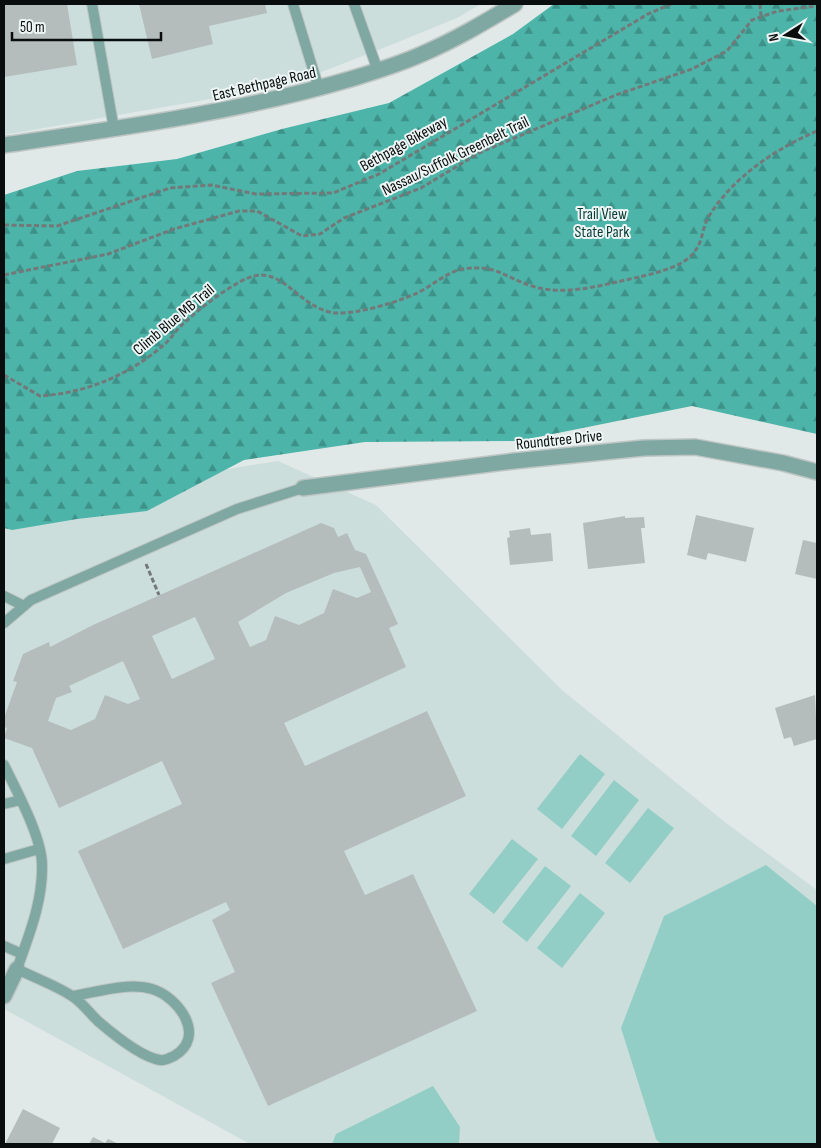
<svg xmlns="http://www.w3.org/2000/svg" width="821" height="1148" font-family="'Sofia Sans Condensed',sans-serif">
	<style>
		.built { fill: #ccdedb }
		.green { fill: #93cec6 }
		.forest { fill: url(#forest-firs) }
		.building { fill: #b4bdbb; fill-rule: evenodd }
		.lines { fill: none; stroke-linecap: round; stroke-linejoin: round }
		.service-casing { stroke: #bec6c4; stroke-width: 12 }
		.minor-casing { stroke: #bec6c4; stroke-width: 18 }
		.path { stroke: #737978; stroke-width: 3; stroke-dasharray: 5 2.5; stroke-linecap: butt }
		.service { stroke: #80a8a3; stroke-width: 10 }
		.minor { stroke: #80a8a3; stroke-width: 15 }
		.labels { text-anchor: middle; stroke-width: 4; stroke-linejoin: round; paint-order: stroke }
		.street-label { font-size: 16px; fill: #0a0d0d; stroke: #edf6f5 }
		.park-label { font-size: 16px; fill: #093b36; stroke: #edf6f5 }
	</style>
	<defs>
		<pattern id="forest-firs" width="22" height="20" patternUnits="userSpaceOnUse" patternTransform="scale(1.25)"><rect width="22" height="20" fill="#4cb4a9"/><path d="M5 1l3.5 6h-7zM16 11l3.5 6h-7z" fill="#3d9188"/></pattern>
	</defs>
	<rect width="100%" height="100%" fill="#e0e9e7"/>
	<path class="built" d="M4,4H481L457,18L386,47L319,73L256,91L4,135Z
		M278,461L376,505L562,690L726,823L817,890V1144H250L4,1009V505Z"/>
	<path class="green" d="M580,754L605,774L562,829L537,809Z
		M614,780L639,800L596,856L571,836Z
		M648,808L674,828L630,883L605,863Z
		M512,839L538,859L494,914L469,894Z
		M766,865L817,906V1144H661L656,1139L621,1028L664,916Z
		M545,866L571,886L527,942L502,922Z
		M580,893L605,913L562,968L537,948Z
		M433,1086L460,1127L459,1144H332L336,1134Z"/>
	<path class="forest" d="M554,4H817V434L692,406L518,441L365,442L244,460L147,511L77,519L12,530L4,528V195L77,171L177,159L282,129L389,103L513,34Z"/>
	<path class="building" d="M4,4H67L77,65L4,77Z
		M139,4H265L267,13L209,26L213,44L152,59Z
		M696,515L754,528L746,562L708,553L706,560L687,555Z
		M625,516V518L644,517L645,528H641L645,563L588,569L583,523Z
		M321,523L334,528L338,537L347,533L355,550L366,554L398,624L389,628L406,667L284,723L305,766L427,711L466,796L344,851L365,895L413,874L477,1011L268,1106L211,983L235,972L212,920L230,910L226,902L123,949L78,851L182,804L162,761L59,808L32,748L4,738L7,728L4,727V718L17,682L13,681L23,654L49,642L50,647L93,625ZM360,567L371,592L357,598L333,589L324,613L299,625L275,616L266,640L250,647L238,622L286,593L334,573ZM195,617L215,659L172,679L152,636ZM123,661L140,699L128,704L105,695L95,719L71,730L48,721L56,698L72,692L69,686Z
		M530,528L531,535L551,533L553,561L510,565L507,538L510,537L509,531Z
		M803,540L817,543V579L795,574Z
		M815,695L817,739L794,746L791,737L784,739L775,708Z
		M23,1109L60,1128L52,1144H5Z
		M93,1137L105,1143L108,1139L119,1144H89Z"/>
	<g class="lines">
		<defs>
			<path id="service" d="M92,4L114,129
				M293,4L319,89
				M354,4L378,71
				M4,596L24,606
				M4,623L31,600L237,509L303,488
				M4,765C16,790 42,837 42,865C43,901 29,935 17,969C35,978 55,985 72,996C82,1002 90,1014 99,1022C113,1034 141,1057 160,1060C164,1061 170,1058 174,1056C207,1037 179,997 152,989C128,982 97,992 73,996
				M4,804L21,800
				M4,859L39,849
				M4,946L22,954"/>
			<path id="minor" d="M4,145C122,128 239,112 354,78C377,71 400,64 422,54C455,40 485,22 515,4
				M303,488L514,461L644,448L695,447L783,463L817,472
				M4,996L17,969"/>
		</defs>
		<use href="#service" class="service-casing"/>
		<use href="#minor" class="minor-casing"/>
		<path class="path" d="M760,4L761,17
			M4,225L57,226L170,188L211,185L256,194L333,193L379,174L648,14L671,4
			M4,275L108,254L174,229L239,211H257L302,236L320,234L344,218L421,188L479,153L616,95L692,69L727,51L752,20L778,11L817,6
			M4,375L40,396C87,393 132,374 167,342C172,337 176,330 182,325C196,311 230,285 248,278C283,263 299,310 336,313C357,314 395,303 415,294C431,287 446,272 463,269C497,264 503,277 532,286C559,295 590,288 617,282C637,277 669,272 686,260C706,245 699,230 711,213C735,176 777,148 817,131
			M146,564L159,595"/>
		<use href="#service" class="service"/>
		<use href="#minor" class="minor"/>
	</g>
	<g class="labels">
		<g class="street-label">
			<text transform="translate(264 83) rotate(-13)" y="6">East Bethpage Road</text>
			<text transform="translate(403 143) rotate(-29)" y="6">Bethpage Bikeway</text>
			<text transform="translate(455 155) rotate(-26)" y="6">Nassau/Suffolk Greenbelt Trail</text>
			<text transform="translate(173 319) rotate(-40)" y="6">Climb Blue MB Trail</text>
			<text transform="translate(559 439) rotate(-6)" y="6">Roundtree Drive</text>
		</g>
		<g class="park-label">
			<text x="602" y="219">Trail View<tspan x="602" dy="18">State Park</tspan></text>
		</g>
	</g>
	<rect width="821" height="1148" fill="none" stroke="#0a0d0d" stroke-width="10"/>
	<g transform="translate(786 35) rotate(259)" stroke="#edf6f5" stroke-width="4" paint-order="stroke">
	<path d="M0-4L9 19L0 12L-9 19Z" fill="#0a0d0d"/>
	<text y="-8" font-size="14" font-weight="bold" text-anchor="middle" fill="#0a0d0d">N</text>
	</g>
	<path d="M12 32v8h149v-8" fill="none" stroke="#0a0d0d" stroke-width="2.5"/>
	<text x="20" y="32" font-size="15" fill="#0a0d0d" stroke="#edf6f5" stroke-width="4" paint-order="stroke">50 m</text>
</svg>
